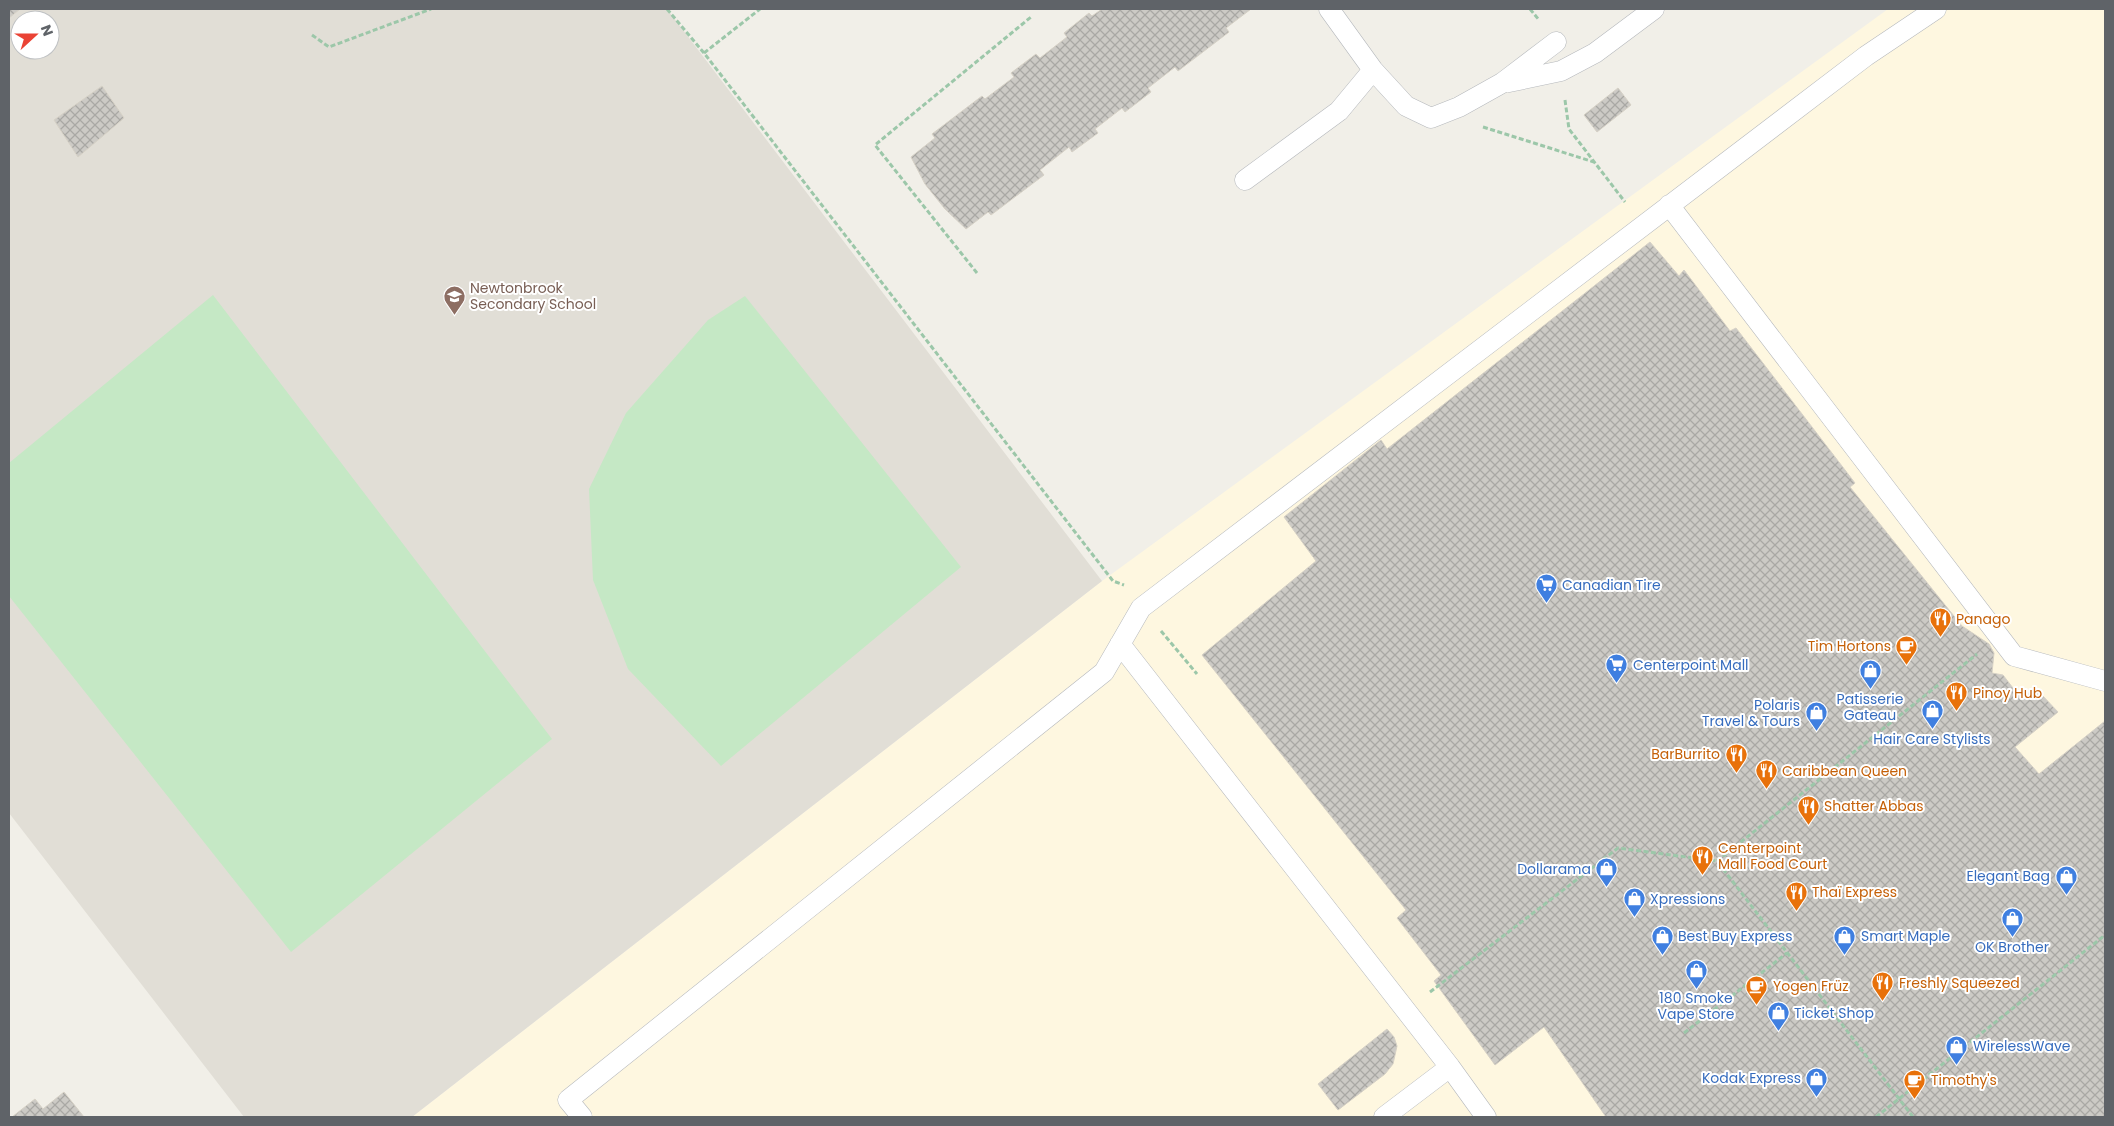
<svg xmlns="http://www.w3.org/2000/svg" width="2114" height="1126" font-family="Poppins,sans-serif">
	<style>
		.commercial { fill: #fef7e0 }
		.education { fill: #e1ded6; fill-rule: evenodd }
		.garden { fill: #c5e8c5 }
		.building { fill: url(#building-cross-hatch); stroke: #d6d1c6 }
		.lines { fill: none; stroke-linecap: round; stroke-linejoin: round }
		.service-casing { stroke: #b5b8bc; stroke-width: 21 }
		.path { stroke: #9cc7a9; stroke-width: 3; stroke-dasharray: 5 2.5; stroke-linecap: butt }
		.service { stroke: #fff; stroke-width: 20 }
		.labels { text-anchor: middle; stroke-width: 4; stroke-linejoin: round; paint-order: stroke }
		.education-label { font-size: 14px; fill: #785e54; stroke: #fff; text-anchor: start }
		.shop-label { font-size: 14px; fill: #366cbe; stroke: #fff; text-anchor: start }
		.food-label { font-size: 14px; fill: #c56008; stroke: #fff; text-anchor: start }
	</style>
	<defs>
		<pattern id="building-cross-hatch" width="8" height="8" patternUnits="userSpaceOnUse" patternTransform="scale(1.25)"><rect width="8" height="8" fill="#cccac5"/><path d="M0 0l8 8M0 8l8-8" fill="none" stroke="#a9a8a4"/></pattern>
	</defs>
	<rect width="100%" height="100%" fill="#f1efe8"/>
	<path class="commercial" d="M1888,9H2105V1117H412L1102,581Z"/>
	<path class="education" d="M9,9H667L1102,581L412,1117H244L9,813ZM20,20H50V50H20Z"/>
	<path class="garden" d="M213,295L552,739L291,952L9,596V463Z
		M745,296L961,567L721,766L628,669L593,580L589,489L626,413L708,320Z"/>
	<path class="building" d="M9,9H20L9,18Z
		M1102,9H1251L1226,28L1229,32L1178,71L1175,67L1148,88L1151,92L1125,112L1122,108L1095,129L1098,133L1072,152L1069,147L1040,170L1044,175L991,215L988,212L966,229L945,209L925,184L911,157L935,138L932,134L982,96L985,99L1014,77L1011,73L1036,54L1040,58L1067,37L1064,33L1089,13L1092,16Z
		M102,86L124,118L78,157L54,120Z
		M1618,88L1631,105L1597,132L1584,115Z
		M1650,242L1679,276L1684,270L1730,331L1736,328L1855,483L1850,487L1962,626L1989,644L1994,653L1992,673L2003,675L2016,692L2041,694L2058,712L2015,747L2039,774L2105,721V1117H1606L1544,1027L1495,1065L1434,981L1441,975L1397,918L1406,910L1202,655L1316,561L1284,517L1381,440L1387,449Z
		M1387,1029L1394,1037L1397,1046L1393,1064L1385,1074L1338,1110L1318,1084Z
		M64,1092L84,1117H12L35,1099L43,1109Z"/>
	<g class="lines">
		<defs>
			<path id="service" d="M1329,9L1373,70L1406,106L1431,118L1459,107L1502,83L1556,42
				M1509,82L1561,71L1595,53L1654,9
				M1245,180L1339,111L1373,70
				M1669,205L2014,656L2105,681
				M1120,644L1450,1067L1384,1117
				M1450,1067L1486,1117
				M582,1117L568,1100L1104,672L1141,608L1866,56L1936,9"/>
		</defs>
		<use href="#service" class="service-casing"/>
		<path class="path" d="M667,9L704,53L1113,581L1124,585
			M1530,9L1539,20
			M312,35L329,47L431,9
			M704,53L760,9
			M1565,100L1569,129L1625,202
			M1483,127L1594,162
			M977,273L875,145L1031,17
			M1161,631L1197,674
			M1430,992L1618,848L1717,861
			M1684,1033L1787,953
			M1876,1117L2105,935
			M1913,1117L1717,861L1977,654"/>
		<use href="#service" class="service"/>
	</g>
	<defs>
		<symbol id="school-pin" viewBox="-11 -11 22 30"><path d="M0 17L-7.5 6A9.5 9.5 0 1 1 7.5 6Z" fill="#8d6e63" stroke="#fff"/><path d="M0-5L7-2L0 1L-7-2ZM-4 1L0 2.5L4 1V4Q0 6-4 4Z" fill="#fff"/></symbol>
		<symbol id="supermarket-pin" viewBox="-11 -11 22 30"><path d="M0 17L-7.5 6A9.5 9.5 0 1 1 7.5 6Z" fill="#3f7fe0" stroke="#fff"/><path d="M-6-5.5h2.5l.6 2H6L4.5 2H-2.5L-4.4-4H-6ZM-1.5 3.2a1.3 1.3 0 1 0 .1 0ZM3 3.2a1.3 1.3 0 1 0 .1 0Z" fill="#fff"/></symbol>
		<symbol id="restaurant-pin" viewBox="-11 -11 22 30"><path d="M0 17L-7.5 6A9.5 9.5 0 1 1 7.5 6Z" fill="#e8710a" stroke="#fff"/><path d="M-5-6h1v4h1v-4h1v4h1v-4h1v5L-1.5 .5V6h-2V.5L-5-1ZM5-6V6H3V1.5H1.5Q1.5-4 5-6Z" fill="#fff"/></symbol>
		<symbol id="cafe-pin" viewBox="-11 -11 22 30"><path d="M0 17L-7.5 6A9.5 9.5 0 1 1 7.5 6Z" fill="#e8710a" stroke="#fff"/><path d="M-5.5-4.5H6V0H3Q3 3.5 0 3.5H-2.5Q-5.5 3.5-5.5 0ZM3-3.2v2h1.7v-2ZM-6 4.5H4V6H-6Z" fill="#fff"/></symbol>
		<symbol id="shop-pin" viewBox="-11 -11 22 30"><path d="M0 17L-7.5 6A9.5 9.5 0 1 1 7.5 6Z" fill="#3f7fe0" stroke="#fff"/><path d="M-5-2.5h2.3a2.7 3.5 0 0 1 5.4 0H5L5.5 6h-11ZM-1.5-2.5h3a1.5 2.3 0 0 0-3 0Z" fill="#fff"/></symbol>
	</defs>
	<g fill-rule="evenodd">
		<use href="#school-pin" x="442" y="284" width="25" height="34"/>
		<use href="#supermarket-pin" x="1534" y="572" width="25" height="34"/>
		<use href="#restaurant-pin" x="1928" y="606" width="25" height="34"/>
		<use href="#cafe-pin" x="1894" y="634" width="25" height="34"/>
		<use href="#supermarket-pin" x="1604" y="652" width="25" height="34"/>
		<use href="#shop-pin" x="1858" y="658" width="25" height="34"/>
		<use href="#restaurant-pin" x="1944" y="680" width="25" height="34"/>
		<use href="#shop-pin" x="1920" y="698" width="25" height="34"/>
		<use href="#shop-pin" x="1804" y="700" width="25" height="34"/>
		<use href="#restaurant-pin" x="1724" y="742" width="25" height="34"/>
		<use href="#restaurant-pin" x="1754" y="758" width="25" height="34"/>
		<use href="#restaurant-pin" x="1796" y="794" width="25" height="34"/>
		<use href="#restaurant-pin" x="1690" y="844" width="25" height="34"/>
		<use href="#shop-pin" x="1594" y="856" width="25" height="34"/>
		<use href="#shop-pin" x="2054" y="864" width="25" height="34"/>
		<use href="#restaurant-pin" x="1784" y="880" width="25" height="34"/>
		<use href="#shop-pin" x="1622" y="886" width="25" height="34"/>
		<use href="#shop-pin" x="2000" y="906" width="25" height="34"/>
		<use href="#shop-pin" x="1650" y="924" width="25" height="34"/>
		<use href="#shop-pin" x="1832" y="924" width="25" height="34"/>
		<use href="#shop-pin" x="1684" y="958" width="25" height="34"/>
		<use href="#restaurant-pin" x="1870" y="970" width="25" height="34"/>
		<use href="#cafe-pin" x="1744" y="974" width="25" height="34"/>
		<use href="#shop-pin" x="1766" y="1000" width="25" height="34"/>
		<use href="#shop-pin" x="1944" y="1034" width="25" height="34"/>
		<use href="#shop-pin" x="1804" y="1066" width="25" height="34"/>
		<use href="#cafe-pin" x="1902" y="1068" width="25" height="34"/>
	</g>
	<g class="labels">
		<g class="education-label">
			<text x="470" y="293">Newtonbrook<tspan x="470" dy="16">Secondary School</tspan></text>
		</g>
		<g class="shop-label">
			<text x="1562" y="590">Canadian Tire</text>
			<text x="1633" y="670">Centerpoint Mall</text>
			<text x="1870" y="704" text-anchor="middle">Patisserie<tspan x="1870" dy="16">Gateau</tspan></text>
			<text x="1800" y="710" text-anchor="end">Polaris<tspan x="1800" dy="16">Travel &amp; Tours</tspan></text>
			<text x="1932" y="744" text-anchor="middle">Hair Care Stylists</text>
			<text x="1591" y="874" text-anchor="end">Dollarama</text>
			<text x="2050" y="881" text-anchor="end">Elegant Bag</text>
			<text x="1650" y="904">Xpressions</text>
			<text x="1678" y="941">Best Buy Express</text>
			<text x="1861" y="941">Smart Maple</text>
			<text x="2012" y="952" text-anchor="middle">OK Brother</text>
			<text x="1696" y="1003" text-anchor="middle">180 Smoke<tspan x="1696" dy="16">Vape Store</tspan></text>
			<text x="1794" y="1018">Ticket Shop</text>
			<text x="1973" y="1051">WirelessWave</text>
			<text x="1801" y="1083" text-anchor="end">Kodak Express</text>
		</g>
		<g class="food-label">
			<text x="1956" y="624">Panago</text>
			<text x="1891" y="651" text-anchor="end">Tim Hortons</text>
			<text x="1973" y="698">Pinoy Hub</text>
			<text x="1720" y="759" text-anchor="end">BarBurrito</text>
			<text x="1782" y="776">Caribbean Queen</text>
			<text x="1824" y="811">Shatter Abbas</text>
			<text x="1718" y="853">Centerpoint<tspan x="1718" dy="16">Mall Food Court</tspan></text>
			<text x="1812" y="897">Thaï Express</text>
			<text x="1899" y="988">Freshly Squeezed</text>
			<text x="1773" y="991">Yogen Früz</text>
			<text x="1931" y="1085">Timothy's</text>
		</g>
	</g>
	<rect width="2114" height="1126" fill="none" stroke="#5f6368" stroke-width="20"/>
	<g transform="translate(35 35) rotate(69)"><circle r="24" fill="#ffffff" stroke="#bfc1c3"/>
	<path d="M0-4L9 19L0 12L-9 19Z" fill="#ea4335"/>
	<text y="-8" font-size="14" font-weight="bold" text-anchor="middle" fill="#5f6368">N</text>
	</g>
</svg>
